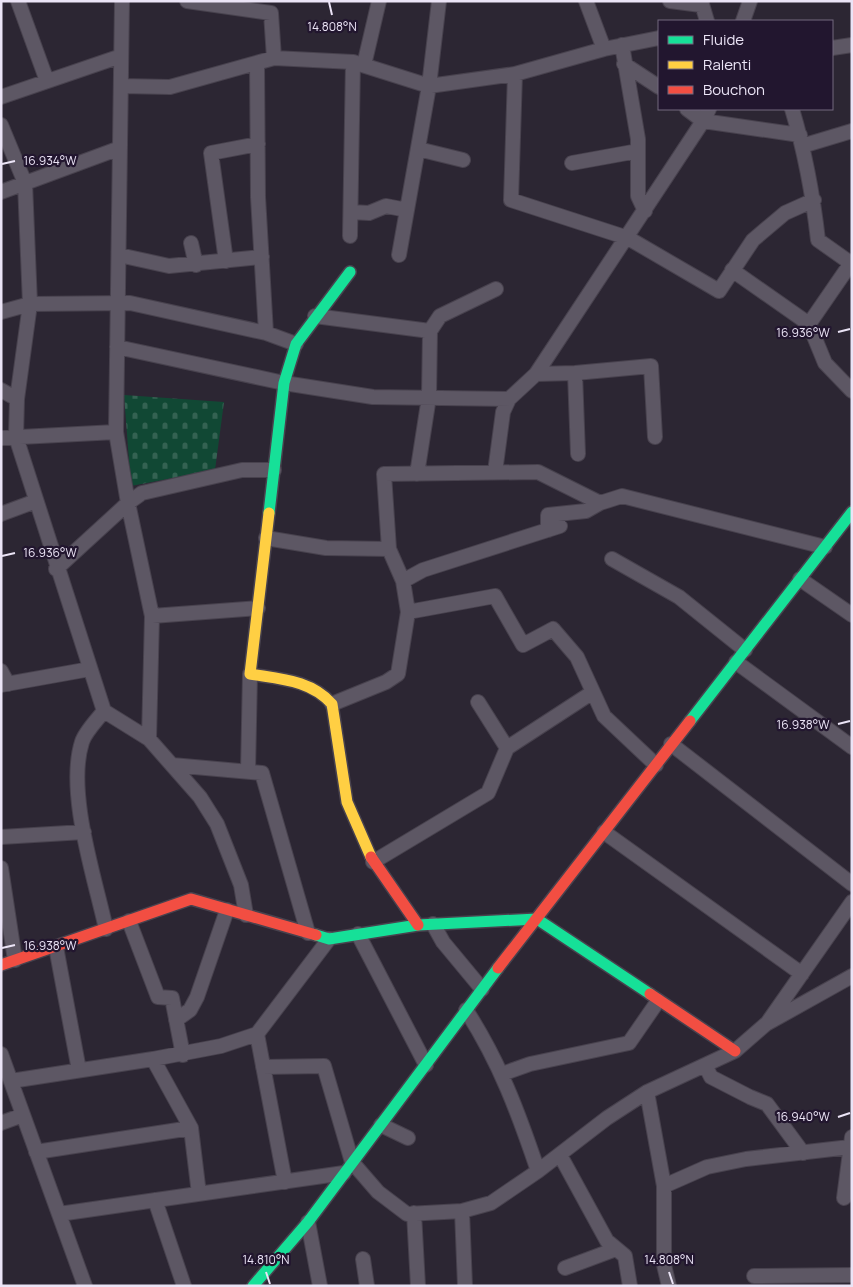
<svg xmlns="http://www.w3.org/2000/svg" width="853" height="1287" font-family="Manrope,sans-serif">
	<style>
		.cemetery { fill: url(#cemetery-stones) }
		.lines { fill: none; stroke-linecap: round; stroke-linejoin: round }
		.street-casing { stroke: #48424e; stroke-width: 16 }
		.fast-casing { stroke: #48424e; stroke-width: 14 }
		.slow-casing { stroke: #48424e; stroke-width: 14 }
		.jam-casing { stroke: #48424e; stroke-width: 14 }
		.street { stroke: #5d5764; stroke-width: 14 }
		.fast { stroke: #16e098; stroke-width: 11 }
		.slow { stroke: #ffcf43; stroke-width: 11 }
		.jam { stroke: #f24e42; stroke-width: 11 }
		.ticks { fill: none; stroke: #ebe4f6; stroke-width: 2 }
		.ticks-label { font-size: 12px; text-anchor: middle; fill: #ebe4f6; stroke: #22162f; stroke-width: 4.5; stroke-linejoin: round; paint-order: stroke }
	</style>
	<defs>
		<pattern id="cemetery-stones" width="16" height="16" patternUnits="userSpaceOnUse" patternTransform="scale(1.25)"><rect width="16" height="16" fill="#114834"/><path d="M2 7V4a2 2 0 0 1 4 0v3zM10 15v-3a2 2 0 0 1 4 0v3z" fill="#346252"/></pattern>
	</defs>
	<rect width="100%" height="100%" fill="#2c2633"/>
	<path class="cemetery" d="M124,395L224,402L215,470L131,486Z"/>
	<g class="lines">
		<defs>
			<path id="street" d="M18,1L47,81
				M122,1L116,432L128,503L152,616L149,739
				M187,1L271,13L274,58
				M586,1L604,49
				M670,1L701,5
				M701,1L707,21
				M743,21L750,1
				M622,45L638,139V196L645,211
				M832,48L852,45
				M257,63L258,197L266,333
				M624,64L659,87
				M364,65L379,1
				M515,74L511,200L628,238L719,291L753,240L785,213L814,200
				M121,86L170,87L274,58L353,62L429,86L515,74L604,49L659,38
				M1,97L121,56
				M687,109L703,121L800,135
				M792,109C805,152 813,196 818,240L852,264
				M1,125L25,183L30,304L130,303L266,333L296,344
				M802,146L852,131
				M418,149L463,160
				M572,163L638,151
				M1,192L120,148
				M351,212L369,213L386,206L407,210
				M350,236L353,62
				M191,243L196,265
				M119,255L169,266L262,257
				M399,255L429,86L439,1
				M226,261L211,153L258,144
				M732,270L809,324L825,363L852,391
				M1,312L30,304L17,399L16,437L104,711
				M315,316L430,331
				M809,324L851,263
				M117,347L284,383L373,397L509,399
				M575,373L578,454
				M536,374L575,373L651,366L655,437
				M1,390L17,399
				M1,438L116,432
				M495,472L503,412L509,399L536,374L703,121L709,109
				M417,474L429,397L430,331L440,316L496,289
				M1,514L36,501
				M548,530V515L586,511L600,503
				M266,538L326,548L389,549
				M612,559L679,597L745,650
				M56,569L128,503L142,493L242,470H274
				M800,579L852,615
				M403,581L423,570L560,526
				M408,612L495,596L523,645L553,629L577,657L604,716L656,765
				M152,616L258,608
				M736,662L852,747
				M1,671L8,684
				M1,685L90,669
				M478,702L507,748
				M332,704L386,682L398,674L408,612L403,581L389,549L384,474L538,472L600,503L622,496L825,547
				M671,744L852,884
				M172,765L262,773L308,933
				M248,772L250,674
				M604,832L802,974
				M1,837L84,832
				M373,862L488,793L507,748L593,692
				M1,868L15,960
				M129,921L158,997L172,998L183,1055
				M433,924L443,942L482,989
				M106,929C95,878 66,792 82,742C85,732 97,720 104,711L149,739L200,797L217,824L241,885L246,915
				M358,934L426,1065
				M56,947L79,1070
				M466,1010C500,1063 518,1112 538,1171
				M176,1020L190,1010L197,997L227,910
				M768,1022L852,902
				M257,1034L285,1182
				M1,1054L85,1286
				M705,1065L711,1077L750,1097L767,1104L803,1153
				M263,1067L324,1066L352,1162L378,1192L407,1214L462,1211L491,1203L538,1171L607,1118L647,1092L735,1051L766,1024L852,976
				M502,1074L530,1064L629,1043L658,1001
				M11,1081L153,1059
				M647,1092L664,1186V1265L669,1286
				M1,1123L23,1115
				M381,1125L408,1138
				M191,1128L199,1194
				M36,1152L191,1128L153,1059L221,1046L257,1034L329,939
				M560,1155L607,1241L625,1256L630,1286
				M664,1186L707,1167L746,1159L850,1147
				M844,1198L852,1137
				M155,1200L184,1286
				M462,1211L465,1286
				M414,1213L418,1286
				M59,1214L344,1173
				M308,1222L320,1286
				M363,1259L367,1286
				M565,1268L616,1249
				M754,1276L852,1275"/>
			<path id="fast" d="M269,513L284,383L296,344L350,272
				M690,721L852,512
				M316,935L329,939L418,925L537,919L650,994
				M253,1286L308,1222L498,968"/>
			<path id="slow" d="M269,513L250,674C280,679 311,680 332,704L347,802L371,857"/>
			<path id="jam" d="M371,857L418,925
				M1,965L191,899L316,935
				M498,968L690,721
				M650,994L735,1051"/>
		</defs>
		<use href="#street" class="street-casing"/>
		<use href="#fast" class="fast-casing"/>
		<use href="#slow" class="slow-casing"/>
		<use href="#jam" class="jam-casing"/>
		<use href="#street" class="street"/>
		<use href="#fast" class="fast"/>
		<use href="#slow" class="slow"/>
		<use href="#jam" class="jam"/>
	</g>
	<path class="ticks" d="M329,2L332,15M2,164L15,161M838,332L850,329M2,556L15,553M838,724L850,721M2,948L15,945M838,1117L850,1113M266,1272L270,1284M669,1272L673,1284"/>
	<g class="ticks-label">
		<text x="332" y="31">14.808°N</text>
		<text x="50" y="165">16.934°W</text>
		<text x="803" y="337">16.936°W</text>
		<text x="50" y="557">16.936°W</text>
		<text x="803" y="729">16.938°W</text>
		<text x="50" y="950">16.938°W</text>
		<text x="803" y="1121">16.940°W</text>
		<text x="266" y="1264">14.810°N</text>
		<text x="669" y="1264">14.808°N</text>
	</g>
	<rect width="853" height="1287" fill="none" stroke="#ebe4f6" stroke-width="5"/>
	<rect x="658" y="20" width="175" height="90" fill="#22162f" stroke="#72687f"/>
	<rect x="668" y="36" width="25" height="8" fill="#16e098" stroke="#72687f"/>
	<text x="703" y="45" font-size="15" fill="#ebe4f6">Fluide</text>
	<rect x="668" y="61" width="25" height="8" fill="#ffcf43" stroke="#72687f"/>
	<text x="703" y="70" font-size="15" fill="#ebe4f6">Ralenti</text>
	<rect x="668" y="86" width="25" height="8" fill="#f24e42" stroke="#72687f"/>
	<text x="703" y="95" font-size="15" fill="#ebe4f6">Bouchon</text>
</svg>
